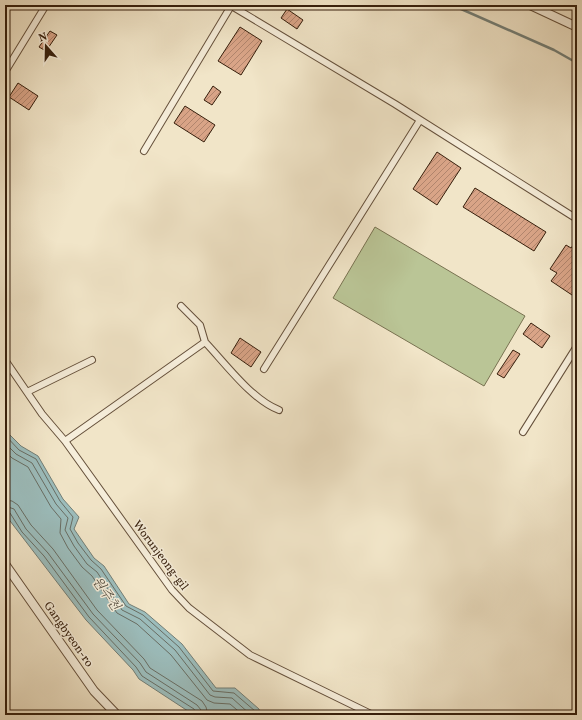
<svg xmlns="http://www.w3.org/2000/svg" width="582" height="720" font-family="Vollkorn,'Noto Serif KR',serif">
	<style>
		.green { fill: #bac596; stroke: #787251 }
		.water { fill: #9cbdbc; stroke: #737e76 }
		.lines { fill: none; stroke-linecap: round; stroke-linejoin: round }
		.shore { stroke: #696e64; stroke-width: 1 }
		.stream { stroke: #737e76; stroke-width: 2.5 }
		.building { fill: url(#building-hatch); stroke: #361f0c }
		.minor-casing { stroke: #65503b; stroke-width: 8 }
		.tertiary-casing { stroke: #65503b; stroke-width: 10 }
		.minor { stroke: #f6eedb; stroke-width: 6 }
		.tertiary { stroke: #f6eedb; stroke-width: 8 }
		.labels { text-anchor: middle; stroke-width: 3; stroke-linejoin: round; paint-order: stroke }
		.street-label { font-size: 12px; fill: #361f0c; stroke: #f6eedb }
		.water-label { font-size: 13px; font-style: italic; fill: #554e41; stroke: #f6eedb }
	</style>
	<defs>
		<pattern id="building-hatch" width="6" height="6" patternUnits="userSpaceOnUse"><rect width="6" height="6" fill="#d9a487"/><path d="M-1 1l2-2M0 6l6-6M5 7l2-2" fill="none" stroke="#b1856d"/></pattern>
	</defs>
	<rect width="100%" height="100%" fill="#f1e5c8"/>
	<filter id="stains"><feTurbulence type="fractalNoise" baseFrequency=".005" numOctaves="4"/><feColorMatrix values="0 0 0 0 .2 0 0 0 0 .09 0 0 0 0 .02 0 0 0 .5 -.17"/></filter>
	<radialGradient id="worn" r=".72"><stop offset=".6" stop-color="#630" stop-opacity="0"/><stop offset="1" stop-color="#630" stop-opacity=".3"/></radialGradient>
	<path class="green" d="M375,227L525,316L484,386L333,298Z"/>
	<path class="water" d="M5,430L21,446L38,456L63,499L79,517L74,529L94,558L104,566L129,604L145,612L182,644L216,688H235L259,709L261,715H194L139,679L133,670L86,620L7,517L5,508Z"/>
	<g class="lines">
		<path class="shore" d="M5,435L19,450L36,459L60,501L73,517L70,529L78,543L91,560L101,569L126,606L143,615L179,647L213,691L234,693L255,711L257,715
			M5,443L16,454L32,463L56,504L68,518L65,530L74,546L87,564L97,572L122,610L140,619L175,650L210,695L215,697L232,698L251,715
			M5,451L12,458L28,467L51,507L61,519L60,533L68,548L82,567L92,576L117,613L137,624L171,655L207,700L214,703L230,704L243,715
			M5,500L12,501L18,505L31,525L53,549L97,610L144,659L150,668L202,701L206,707L208,715
			M5,506L14,509L26,529L48,553L93,614L140,663L146,672L197,705L201,710L202,715
			M5,511L10,513L22,532L44,556L89,617L136,667L142,676L194,709L197,715"/>
		<path class="stream" d="M452,5L554,50L577,63"/>
	</g>
	<path class="building" d="M287,9L303,20L297,29L281,18Z
		M240,27L262,41L241,75L218,61Z
		M50,31L57,35L46,51L39,47Z
		M18,83L38,96L29,110L9,97Z
		M213,86L221,92L212,105L204,100Z
		M185,106L215,125L204,142L174,123Z
		M437,152L461,168L437,205L413,189Z
		M475,188L546,232L534,251L463,207Z
		M577,240V288L572,295L551,281L557,273L550,269L566,245L571,248Z
		M531,323L550,336L542,348L523,334Z
		M240,338L261,352L251,367L231,353Z
		M513,350L520,354L504,378L497,374Z"/>
	<g class="lines">
		<defs>
			<path id="minor" d="M230,5L395,104L577,219
				M5,72L46,5
				M144,151L231,6
				M181,306L200,325L205,342
				M5,360L42,414L65,441L172,590L189,608L250,655L373,715
				M264,369L420,120
				M27,392L92,360
				M523,432L577,346
				M65,441L205,342C225,363 252,400 279,410"/>
			<path id="tertiary" d="M530,5L577,27
				M5,564L94,691L117,715"/>
		</defs>
		<use href="#minor" class="minor-casing"/>
		<use href="#tertiary" class="tertiary-casing"/>
		<use href="#minor" class="minor"/>
		<use href="#tertiary" class="tertiary"/>
	</g>
	<g class="labels">
		<g class="street-label">
			<text transform="translate(161 555) rotate(53)" y="4">Worunjeong-gil</text>
			<text transform="translate(69 634) rotate(55)" y="4">Gangbyeon-ro</text>
		</g>
		<g class="water-label">
			<text transform="translate(107 593) rotate(55)" y="5">원주천</text>
		</g>
	</g>
	<rect width="582" height="720" fill="none" stroke="#f1e5c8" stroke-width="20"/>
	<rect x="6" y="6" width="570" height="708" fill="none" stroke="#361f0c" stroke-width="2"/>
	<rect x="10" y="10" width="562" height="700" fill="none" stroke="#361f0c"/>
	<g transform="translate(46 46) rotate(340)" stroke="#f6eedb" stroke-width="3" paint-order="stroke">
	<path d="M0-3L7 15L0 10L-7 15Z" fill="#361f0c"/>
	<text y="-6" font-size="11" font-weight="bold" text-anchor="middle" fill="#361f0c">N</text>
	</g>
	<rect width="100%" height="100%" filter="url(#stains)"/>
	<rect width="100%" height="100%" fill="url(#worn)"/>
</svg>
